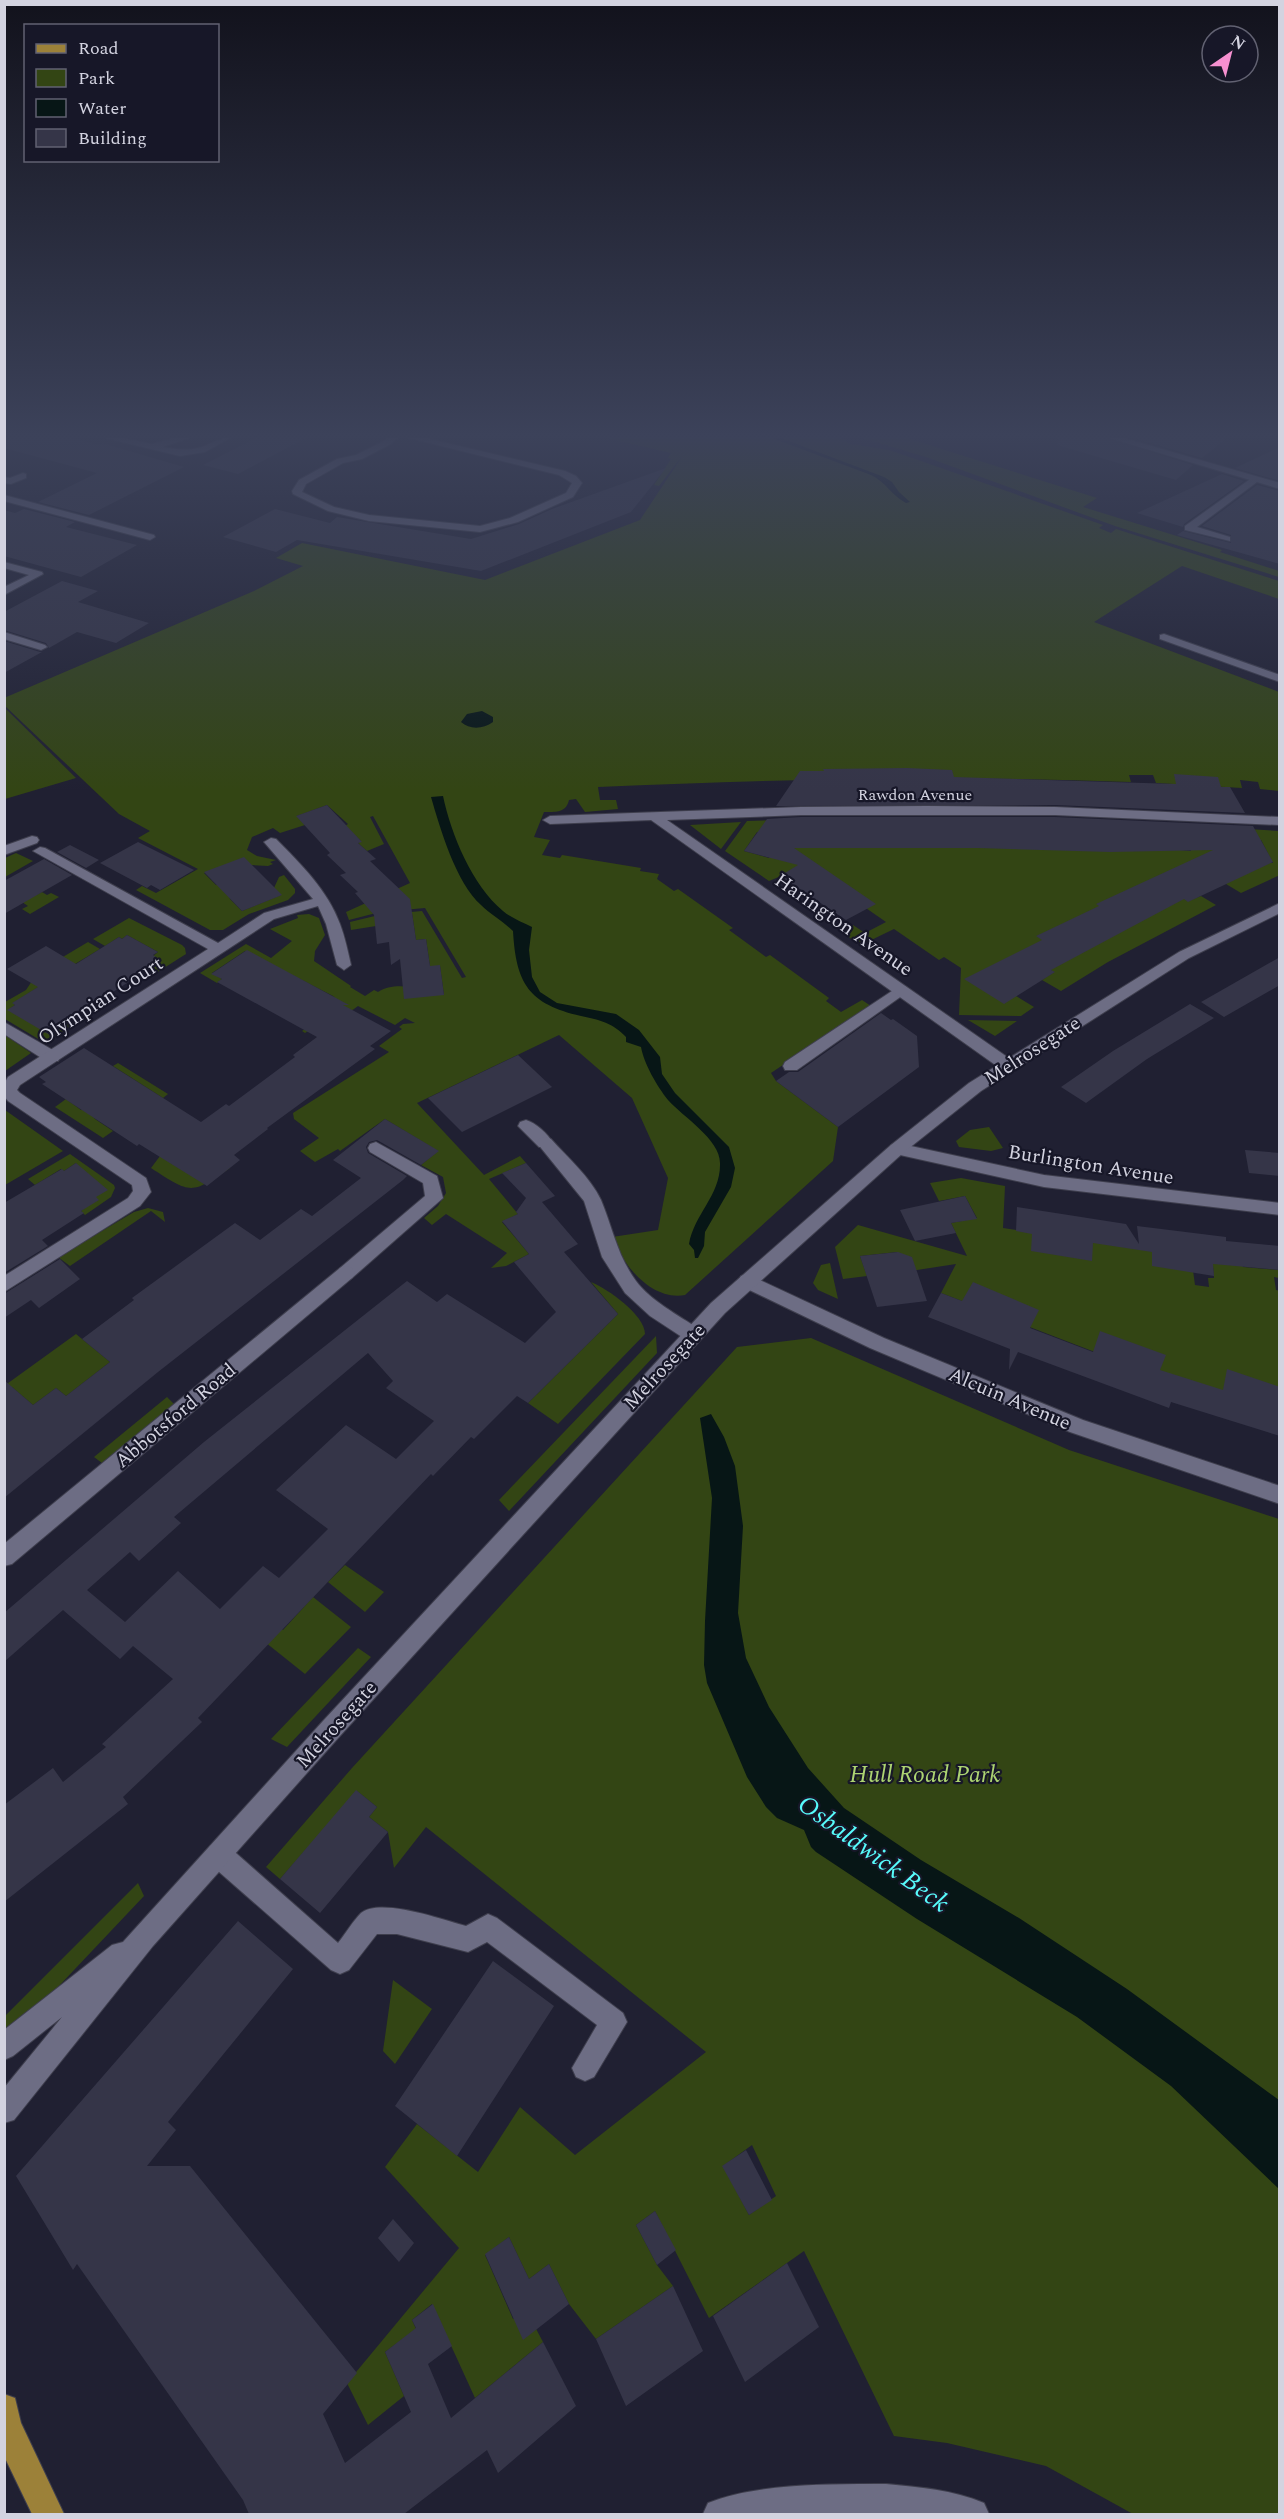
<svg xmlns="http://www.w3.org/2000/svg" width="1284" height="2519" font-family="Spectral,serif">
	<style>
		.green { fill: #334514; fill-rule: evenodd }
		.water { fill: #071616 }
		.building { fill: #353548; fill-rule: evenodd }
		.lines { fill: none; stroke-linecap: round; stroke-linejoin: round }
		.lane-casing { stroke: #3e3e4d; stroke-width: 2 }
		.street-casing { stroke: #3e3e4d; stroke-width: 2 }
		.secondary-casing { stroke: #3e3e4d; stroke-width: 2 }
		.primary-casing { stroke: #3e3e4d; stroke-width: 2 }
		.lane { fill: #6d6d84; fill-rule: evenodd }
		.street { fill: #6d6d84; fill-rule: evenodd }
		.secondary { fill: #6d6d84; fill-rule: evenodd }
		.primary { fill: #9c8139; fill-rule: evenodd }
		.labels { text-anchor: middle; stroke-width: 4.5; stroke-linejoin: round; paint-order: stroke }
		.far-street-label { font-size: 16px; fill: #d3d3e0; stroke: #171728 }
		.street-label { font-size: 20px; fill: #d3d3e0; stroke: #171728 }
		.near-park-label { font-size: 24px; font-style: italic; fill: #add472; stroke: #171728 }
		.near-water-label { font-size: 26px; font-style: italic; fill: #57fafb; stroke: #171728 }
	</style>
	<rect width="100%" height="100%" fill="#202032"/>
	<path class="green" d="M606,438H841L851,444L889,450L921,461L1103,525L1099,528L1111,533L1116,529L1279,581V599L1182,566L1094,622L1279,692V791L1260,789L1258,782L1240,780L1242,788L1156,783L1153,775H1129L1131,782C953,775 776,779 598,787L600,800H616L618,809L585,812L576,799L569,800C566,813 556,812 544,812L534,837L550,840L542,855L560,858L562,855L641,868L640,871L659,874L657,879L674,891L678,889L733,928L729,930L766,957L770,955L829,998L826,1001L841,1012L862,1000L871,1006L771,1073L776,1081L838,1127L833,1161L685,1295C651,1301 623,1265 612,1237L658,1230L668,1178L632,1098L559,1035L417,1103L484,1175L520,1156L526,1163L489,1179L518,1214L502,1222L529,1254L506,1266L491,1268L507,1253L446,1214L432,1225L424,1218L438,1206L446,1193L443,1177L421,1165L438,1151L385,1119L340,1151L338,1149L315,1162L300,1151L319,1138L294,1119L293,1113L389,1052L379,1046L402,1029L399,1027L403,1024L415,1023L405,1018L395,1025L358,1006L332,1025L323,1021L305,1033L302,1031L341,1004L333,996L245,951L212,973L222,979L217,983L200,973L246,944L271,958L292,941L270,929L298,918L297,915L309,914L319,918L325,935L315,951L314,961L351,986L350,987L365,996L374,990L378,992C397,980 423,990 444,995L440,966H430L426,939L416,940L412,913L375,917L376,926L351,930L350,922L379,915L422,911L462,978L466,977L425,908L380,912L349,920L346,912L410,883L373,816L370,817L384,844L367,851L358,843L361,841L345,826L348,824L327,805L297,816L305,825L280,833L273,828L252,837L247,850L257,856L276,860L270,862L273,864L268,866L252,865L204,873L216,885L223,882L230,899L242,911L281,895L274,888L279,877L284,875L295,889V893L288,900L249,914L223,930H210L136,890L142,886L156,893L198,869L138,838L150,831L119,814L5,706L4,698L254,591L303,566L276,558L302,543L485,580L640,520L683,455L659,486L654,485L671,459L668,458L671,453Z
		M862,438H907L1097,498L1083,507L1222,550L1220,552L1279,571V577L1115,526L926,457Z
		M5,708L76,778L5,799Z
		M821,819L1191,851L1188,836L1168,824L1279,831L1280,875L1241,893L1226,884L1167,888L1188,901L1201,896L1216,905L1108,962L1061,991L1042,980L1054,972L1032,959L1016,996L1034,1007L1021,1016L959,1015L961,968L944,957L939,960L894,929L861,945L841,932L853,925L865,933L886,922L850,897L781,876L769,881L725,851L747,821ZM757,832L782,838L769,858L744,851ZM1261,840L1273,863H1246Z
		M741,822L721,849L690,825Z
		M16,853L33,861L5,877V858Z
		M42,892L47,895L51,893L59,897L30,914L22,909L28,906L22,902Z
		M129,918L182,945L185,948L186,954L156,973L141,966L158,952L127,935L122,939L119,937L105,946L93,939Z
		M88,942L100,949L75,964L31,976Z
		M32,981L40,986L13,1003L15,1005L8,1010H72L85,1017L45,1043L5,1019V1002L26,990Z
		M968,1020L1017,1021L995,1036Z
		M5,1035L31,1053L5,1071Z
		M118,1063L168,1094L163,1098L113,1066Z
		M66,1099L81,1110L86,1108L95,1119L113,1131L103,1138L55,1107Z
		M5,1110L63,1151L5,1185Z
		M989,1127L1003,1148L991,1151L959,1147L956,1141L970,1130Z
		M70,1154L114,1185L115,1188L111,1197L85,1215L81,1211L96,1197L76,1163L64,1171L61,1169L35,1185L28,1179Z
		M160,1156L230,1168C191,1195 191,1194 151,1168Z
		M961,1178L1005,1186L1003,1228L1191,1256L1195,1285L1209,1287L1208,1278H1214L1213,1266L1207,1265L1205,1258L1241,1263L1243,1267L1279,1270V1278L1274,1277L1276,1290L1280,1291L1279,1408L1100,1354L941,1293L956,1264L904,1272L897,1252L860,1256L867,1276L843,1279L835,1247L858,1225L967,1256L951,1223L977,1218L965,1196L939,1201L930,1183Z
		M148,1208L163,1212L165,1222L151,1211L70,1266L58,1257L134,1212Z
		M830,1263L838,1299L818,1290L813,1283L821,1265Z
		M591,1282C608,1289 645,1315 645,1334L558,1424L528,1403L618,1314Z
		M76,1334L110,1362L66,1396L56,1388L33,1405L12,1387L5,1393L4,1386Z
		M656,1336L657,1353L509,1511L499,1500Z
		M811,1338L1069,1450L1279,1519V2514H1133L1046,2466L947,2443L894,2436L804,2251L709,2318L655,2211L636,2225L657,2265L673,2286L596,2339L569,2304L549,2264L529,2279L509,2237L485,2255L513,2319L526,2310L543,2342L475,2398L432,2304L412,2320L416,2329L385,2352L404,2396L368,2425L347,2383L459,2248L385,2167L417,2124L478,2172L520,2107L575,2155L706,2052L426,1827L394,1868L388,1832L369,1817L377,1807L357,1791L280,1879L266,1867L352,1768L737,1347ZM752,2145L776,2196L749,2215L723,2166Z
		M167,1397L174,1404L102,1463L94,1457Z
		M345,1565L384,1592L365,1612L328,1582Z
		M313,1597L351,1627L305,1674L250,1630L259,1612L283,1630Z
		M358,1648L371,1657L287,1747L271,1739Z
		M138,1883L144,1896L40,2006L5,2036V2016Z
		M393,1980L432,2009L395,2064L383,2051Z"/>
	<path class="water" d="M772,438H781L884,477L892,482L899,492L910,502L906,503C891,495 886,482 871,475Z
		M482,711L493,717V722C483,729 470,730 461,722L467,714Z
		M443,796C451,834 472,885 503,911C511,918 522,922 532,927L529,950L532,977L540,992L557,1003L616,1014L639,1030L660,1057L662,1074L675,1093L729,1147L735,1168L731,1187L705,1232L704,1246L698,1258H695L694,1250L689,1244C694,1214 721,1195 720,1163C720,1139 683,1117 668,1100C657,1086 644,1064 641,1047L626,1042V1037C613,1023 600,1020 581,1016C529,1004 516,984 513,931C503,921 491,915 481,905C456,883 440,828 431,797Z
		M711,1414L724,1437L735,1466L743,1526L738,1613L746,1658L769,1707L808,1768L844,1808L921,1860L1019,1918L1127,1989L1279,2100V2189L1171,2086L1077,2017L917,1919L816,1852L811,1847L804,1830L777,1818L766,1807L747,1777L707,1683L704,1665L705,1621L712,1498L700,1418Z"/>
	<path class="building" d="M4,438H73L98,445L102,443L184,467L89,515L38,502L97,473L4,448Z
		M256,438H306L238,474L203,465Z
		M1058,438H1107L1193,465L1176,480L1057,445Z
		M1133,438H1227L1202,458Z
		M1280,447V481L1235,468Z
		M666,468L631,512L481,571L297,540L276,552L223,537L275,509L330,523L337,517L471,539L519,524L552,509Z
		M1222,474L1244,481L1184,524L1183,527L1137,513Z
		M1257,485L1280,491V564L1177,535L1183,531L1231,543V535L1202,526Z
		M24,509L75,522L66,527L137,545L81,577L4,556V510L15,513Z
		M62,581L98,591L78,602L149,623L116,643L77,632L49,648L46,643L4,630V612Z
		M4,641L40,652H42L4,673Z
		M907,768L952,770L954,777L1176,784L1174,774L1218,777L1221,787H1230L1245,813L1055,805L776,806L800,771H824L823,769Z
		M327,805L362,842L358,843L376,859L370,861L410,899L416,940L426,939L430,966L440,965L444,995L404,999L400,959L391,965L389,942L377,944L374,915L355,893L358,892L340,875L346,873L327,855L330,853L296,816Z
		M801,817H1055L1253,826L1273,862L1188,902L1184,899L1137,924L1051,970L1055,972L1004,1004L964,979L1042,940L1036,936L1099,906L1096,904L1213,850L1110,852L978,848H794L876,904L846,920L780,876L798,865L744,851L767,819Z
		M138,842L194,870L160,890L151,885L147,888L100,863Z
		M70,845L99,860L86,868L57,852Z
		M244,857L282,895L242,911L204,872Z
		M44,859L72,875L4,914V881Z
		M127,935L158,952L153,955L161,961L48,1034L7,1010L15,1005L12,1003L38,987L7,969L46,946L76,964L119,937L122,939Z
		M247,950L349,1005H343L391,1031L370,1046L375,1049L267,1128L268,1129L234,1155L240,1160L207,1186L139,1144L137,1146L42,1084L46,1082L39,1077L84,1048L201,1122L226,1104L229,1106L295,1057L293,1055L317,1037L217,982L222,979L211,974Z
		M1280,957V985L1224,1017L1201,1002Z
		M1190,1004L1214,1018L1147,1059L1086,1103L1061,1087L1113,1051Z
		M881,1013L891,1020L893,1019L917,1036L919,1067L838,1127L776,1081L789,1072H798Z
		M518,1055L552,1087L462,1132L428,1098Z
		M385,1119L439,1151L421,1165L377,1140L369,1142L366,1147L368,1153L407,1176L403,1180L158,1372L4,1498V1380L33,1405L56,1388L66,1396L110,1362L82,1339L134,1300L132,1298L235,1223L260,1240L301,1209L312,1216L361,1178L333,1160Z
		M1245,1150L1280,1153V1176L1249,1173Z
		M76,1163L108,1190L96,1197L99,1200L81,1211L84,1213L42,1240L48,1246L4,1273V1203L62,1169L64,1171Z
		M526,1163L555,1196L542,1202L578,1244L564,1252L618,1314L528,1403L517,1396L474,1439L471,1437L433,1476L431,1474L198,1718L202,1722L123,1797L128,1804L4,1902V1805L53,1768L63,1782L106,1747L102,1744L173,1679L133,1646L120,1659L63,1610L4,1662V1613L204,1442L407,1281L437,1302L447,1294L525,1343L556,1312L514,1262L529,1254L502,1221L518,1214L516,1212L526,1198L502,1173ZM368,1353L393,1381L386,1388L434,1421L396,1459L346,1425L276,1490L328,1529L279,1578L263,1566L220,1609L178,1571L125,1622L87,1590L130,1552L139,1561L181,1523L174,1517Z
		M965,1196L977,1219L951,1223L956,1233L915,1241L900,1210Z
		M1017,1207L1126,1224L1139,1244L1137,1226L1226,1237V1241L1280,1246V1270L1213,1264L1214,1276L1152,1266V1252L1093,1243L1092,1261L1031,1251L1032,1234L1016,1231Z
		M898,1252L912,1257L927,1301L877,1307L860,1256Z
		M60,1259L80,1279L39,1308L31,1300L4,1318V1294Z
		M973,1282L1039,1310L1030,1328L1093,1352L1100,1331L1166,1355L1160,1370L1223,1390L1227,1369L1280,1387V1436L1171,1402L1169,1408L1018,1352L1009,1370L1010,1349L928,1317L941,1293L962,1301Z
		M356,1790L377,1807L369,1817L388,1832L320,1913L280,1879Z
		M238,1921L293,1969L168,2122L176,2130L147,2166H190L357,2373L323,2414L345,2463L411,2412L385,2352L416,2328L412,2320L433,2304L452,2346L428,2364L451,2418L543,2342L576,2406L498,2473L487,2450L404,2514H249L243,2500L77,2264L73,2270L16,2176Z
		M493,1961L554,2006L457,2156L395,2106Z
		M746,2150L772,2200L749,2215L722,2166Z
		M655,2211L676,2250L657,2265L636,2225Z
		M393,2219L414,2243L399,2262L378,2238Z
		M509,2237L529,2279L549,2264L569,2304L523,2340L485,2254Z
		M787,2263L819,2327L745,2382L713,2316Z
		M673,2286L703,2351L626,2406L596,2339Z"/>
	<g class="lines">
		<defs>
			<path id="lane" d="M105,438H123L152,444L173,438H189L163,447C175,449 185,451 198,448C210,445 217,438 230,438L205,452L180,456Z
				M409,438H426L565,471L576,476L582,483L573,497L518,522L480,532L369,521L328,511L293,494L292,491L299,480L337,459L356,455L386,440L389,441V445L362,459L343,463L306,484L302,492L334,507L369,515L480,526L510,518L566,493L572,483L559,475Z
				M1253,477L1261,479L1197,527L1230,537V541L1185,530V526Z
				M4,495L154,535L155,537L150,540L4,501Z
				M4,562L42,572L43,574L4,595V587L29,575L4,568Z
				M4,632L45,645L47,647L41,650L4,639Z
				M1164,634L1280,675V682L1160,639V635Z
				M32,836L37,837L39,840L37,843L4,855V846Z
				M901,985L906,987L909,990L906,993L797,1070H785L783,1066L785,1062Z
				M4,1022L58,1053L60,1057L58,1061H46L4,1034Z
				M526,1120C536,1123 548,1134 553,1143L551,1147H539L518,1126L520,1122Z
				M376,1142L437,1176L443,1198L352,1278L346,1280L340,1278L337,1273L340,1268L425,1196L423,1183L370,1152L368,1148L370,1144Z
				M219,1843L228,1846L338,1943C346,1933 353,1921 361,1913C380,1897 444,1920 466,1926L488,1914L497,1918L623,2013L627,2022L594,2077L585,2081L576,2077L572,2068L597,2025L487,1942L468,1952L397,1934H377L349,1970L340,1974L331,1970L210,1864L207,1855L210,1846Z"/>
			<path id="street" d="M387,438H398L389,445H383L381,443Z
				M1109,438H1124L1280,483V489Z
				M23,473L26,474V478L11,484L4,483V477L10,478Z
				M926,806L1055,807L1280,817V825L1055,815H801L667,820L1013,1061L1015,1065L1013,1069H1001L651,820L550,824L543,820L550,816L801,807Z
				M271,838L276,839C301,864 328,891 340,924C345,937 348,952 351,965L344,970L337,965L326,924L318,906L274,919L20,1085L17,1090L20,1093L146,1178L151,1192L140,1206L4,1292V1276L128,1198L133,1191L132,1185L8,1101L4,1096V1084L8,1077L208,949L33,851L40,847L45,848L218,943L264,913L313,899L264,842Z
				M545,1137L551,1139C568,1158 590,1177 601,1200C613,1229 617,1255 636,1281C651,1301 678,1315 699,1329L701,1334L699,1339L692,1341L685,1339L650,1316L625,1293L602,1257L584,1201L537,1143L539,1139Z
				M897,1143L1044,1175L1280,1203V1215L1044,1187L891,1153L889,1149L891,1145Z
				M346,1266L352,1268L355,1273L352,1278L12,1564L4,1566V1544L340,1268Z
				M747,1274L884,1338L1083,1420L1280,1486V1504L1070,1432L870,1348L741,1286L738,1281L741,1276Z
				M886,2484C919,2487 953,2490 984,2503L989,2514H703L708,2503C757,2483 832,2484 886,2484Z"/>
			<path id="secondary" d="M1280,903V913L1189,958L981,1091L903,1153L725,1313L339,1737L153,1946L14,2120L4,2123V2088L62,2017L13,2056L4,2060V2030L112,1945L123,1942L323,1721L711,1303L891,1145L969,1083L1179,952Z"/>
			<path id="primary" d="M4,2394L15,2398L21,2423L64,2514H32L4,2456Z"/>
		</defs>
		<use href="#lane" class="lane-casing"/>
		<use href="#street" class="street-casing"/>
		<use href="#secondary" class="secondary-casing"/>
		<use href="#primary" class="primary-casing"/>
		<use href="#lane" class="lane"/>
		<use href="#street" class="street"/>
		<use href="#secondary" class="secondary"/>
		<use href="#primary" class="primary"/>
	</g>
	<linearGradient id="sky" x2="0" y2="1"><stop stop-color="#12121c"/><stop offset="0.55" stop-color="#3c425a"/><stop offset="1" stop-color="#3c425a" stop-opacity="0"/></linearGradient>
	<rect width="1284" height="791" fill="url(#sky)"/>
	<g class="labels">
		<g class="far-street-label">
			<text x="915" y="800">Rawdon Avenue</text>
		</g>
		<g class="street-label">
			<text transform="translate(844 924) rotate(35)" y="7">Harington Avenue</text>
			<text transform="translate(100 1000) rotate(-33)" y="7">Olympian Court</text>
			<text transform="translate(1032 1050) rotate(-33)" y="7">Melrosegate</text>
			<text transform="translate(1091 1164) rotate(9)" y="7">Burlington Avenue</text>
			<text transform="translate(664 1366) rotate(-47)" y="7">Melrosegate</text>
			<text transform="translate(1010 1398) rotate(23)" y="7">Alcuin Avenue</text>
			<text transform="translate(175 1415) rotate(-40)" y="7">Abbotsford Road</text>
			<text transform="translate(336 1724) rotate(-48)" y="7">Melrosegate</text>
		</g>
		<g class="near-park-label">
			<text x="925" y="1782">Hull Road Park</text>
		</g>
		<g class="near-water-label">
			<text transform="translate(874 1853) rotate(36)" y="9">Osbaldwick Beck</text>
		</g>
	</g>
	<rect width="1284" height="2519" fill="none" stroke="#d3d3e0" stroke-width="12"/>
	<rect x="24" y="24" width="195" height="138" fill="#171728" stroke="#626272" stroke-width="1.5"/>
	<rect x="36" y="44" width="30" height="9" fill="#9c8139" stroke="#626272" stroke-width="1.5"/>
	<text x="78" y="54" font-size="18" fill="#d3d3e0">Road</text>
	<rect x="36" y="69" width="30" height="18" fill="#334514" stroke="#626272" stroke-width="1.5"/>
	<text x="78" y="84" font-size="18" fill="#d3d3e0">Park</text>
	<rect x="36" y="99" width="30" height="18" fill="#071616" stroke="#626272" stroke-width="1.5"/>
	<text x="78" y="114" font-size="18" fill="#d3d3e0">Water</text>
	<rect x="36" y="129" width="30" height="18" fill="#353548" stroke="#626272" stroke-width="1.5"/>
	<text x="78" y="144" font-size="18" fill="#d3d3e0">Building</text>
	<g transform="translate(1230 54) rotate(35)"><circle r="28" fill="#171728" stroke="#626272" stroke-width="1.5"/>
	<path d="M0-4.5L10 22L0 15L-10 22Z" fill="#f690d0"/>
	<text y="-9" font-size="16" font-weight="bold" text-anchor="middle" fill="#d3d3e0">N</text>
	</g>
</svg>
